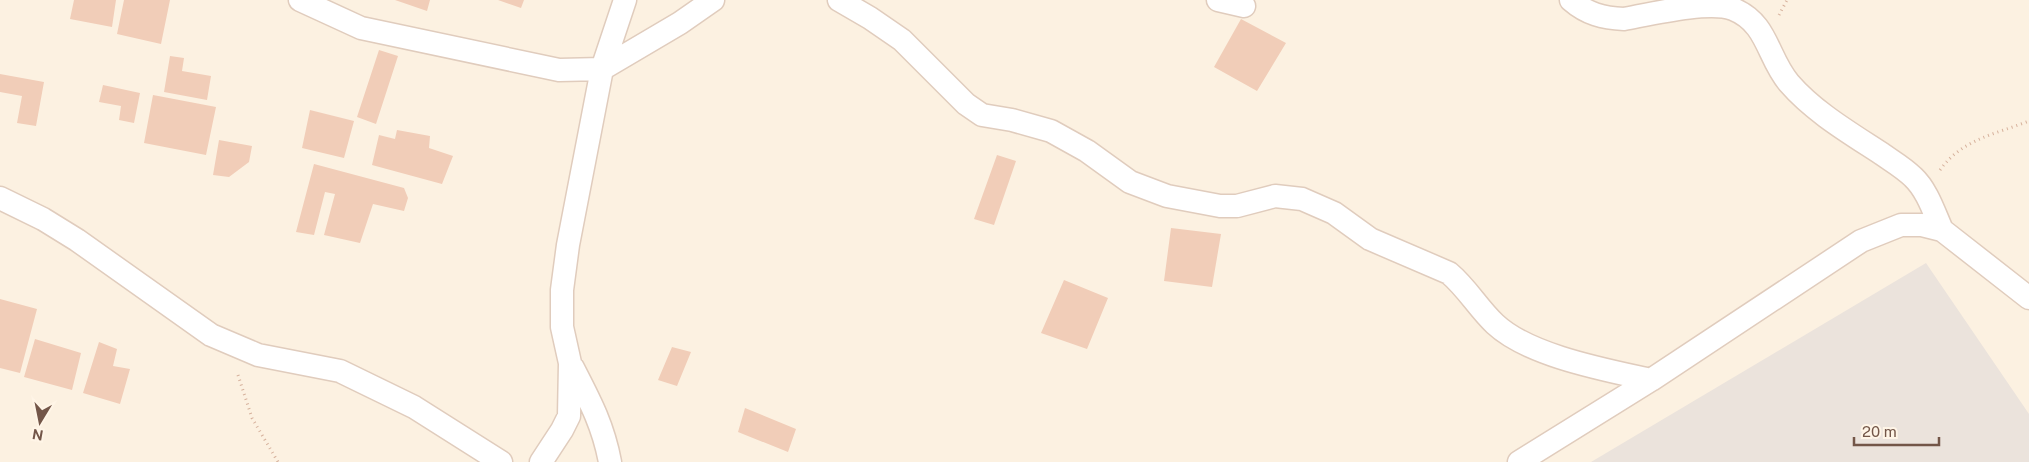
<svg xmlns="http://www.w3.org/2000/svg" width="2029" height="462" font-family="'Public Sans',sans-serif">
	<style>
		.industrial { fill: #ebe3dc }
		.building { fill: #f1cdb8 }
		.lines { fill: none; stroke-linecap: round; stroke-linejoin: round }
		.street-casing { stroke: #e0ccbd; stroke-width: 25 }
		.path { stroke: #d6b19c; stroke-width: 3; stroke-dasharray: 1 4; stroke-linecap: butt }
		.street { stroke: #fff; stroke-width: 22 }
	</style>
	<rect width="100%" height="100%" fill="#fcf1e1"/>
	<path class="industrial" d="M1926,263L2029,414V462H1591Z"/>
	<path class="building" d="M74,0H116L112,27L70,19Z
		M124,0H170L161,44L117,34Z
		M395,0H430L427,11Z
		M498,0H524L521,8Z
		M1241,19L1286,43L1257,91L1214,67Z
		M379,50L398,56L376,124L357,117Z
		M170,56L184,58L182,71L211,76L207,100L164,92Z
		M0,74L44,82L36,126L17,123L22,96L0,92Z
		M103,85L140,93L134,123L119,120L121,106L99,102Z
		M153,95L216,107L206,155L144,143Z
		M310,110L354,121L344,158L302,148Z
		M397,130L430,136L429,148L453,156L442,184L372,165L379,135L395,139Z
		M219,140L252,146L249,162L229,177L213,175Z
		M997,155L1016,161L994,225L974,219Z
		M314,164L404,188L408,198L404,211L373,204L360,243L324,235L335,194L325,192L314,235L296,232Z
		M1171,228L1221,234L1212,287L1164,281Z
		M1064,280L1108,298L1087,349L1041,333Z
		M0,299L37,309L20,373L0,368Z
		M35,339L81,353L72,390L24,377Z
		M99,342L117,349L113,366L130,369L120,404L83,393Z
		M672,347L691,352L677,386L658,380Z
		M745,408L796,429L788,452L738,432Z"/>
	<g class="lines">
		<defs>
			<path id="street" d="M300,0L361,28L559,70L602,69L680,23L713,0
				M839,0L870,18L902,40L966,104L982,115L1012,120L1051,131L1087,151L1130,182L1167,196L1220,206H1237L1275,196L1302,199L1334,213L1370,239L1449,273C1467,288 1478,308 1495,324C1529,356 1606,370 1651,380
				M1218,0L1244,6
				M1571,0C1587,14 1603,18 1624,19C1651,14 1709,0 1733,9C1768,23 1767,57 1789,83C1814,112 1850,133 1882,154C1892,161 1904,168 1913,177C1927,190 1934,212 1942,230
				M0,198L43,219L77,240L211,335L258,355L340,371L414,407L501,462
				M573,368C590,401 603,425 610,462
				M541,462L562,430L569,416L570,363L562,327V290L568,245L602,69L625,0
				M1519,462L1651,380L1861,241L1901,225H1922L1942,230L2029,298"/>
		</defs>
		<use href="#street" class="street-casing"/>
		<path class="path" d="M1779,15L1787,0
			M1940,170C1962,139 1996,134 2029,121
			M238,375L252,418L278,462"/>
		<use href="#street" class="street"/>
	</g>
	<g transform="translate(40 422) rotate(190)" stroke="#fff5e7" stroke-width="4" paint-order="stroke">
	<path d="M0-4L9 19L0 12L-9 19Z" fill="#735648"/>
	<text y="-8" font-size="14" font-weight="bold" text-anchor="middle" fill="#735648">N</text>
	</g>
	<path d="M1854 437v8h85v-8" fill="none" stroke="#735648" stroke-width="2.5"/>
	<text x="1862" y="437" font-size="15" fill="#735648" stroke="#fff5e7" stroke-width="4" paint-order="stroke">20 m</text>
</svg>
